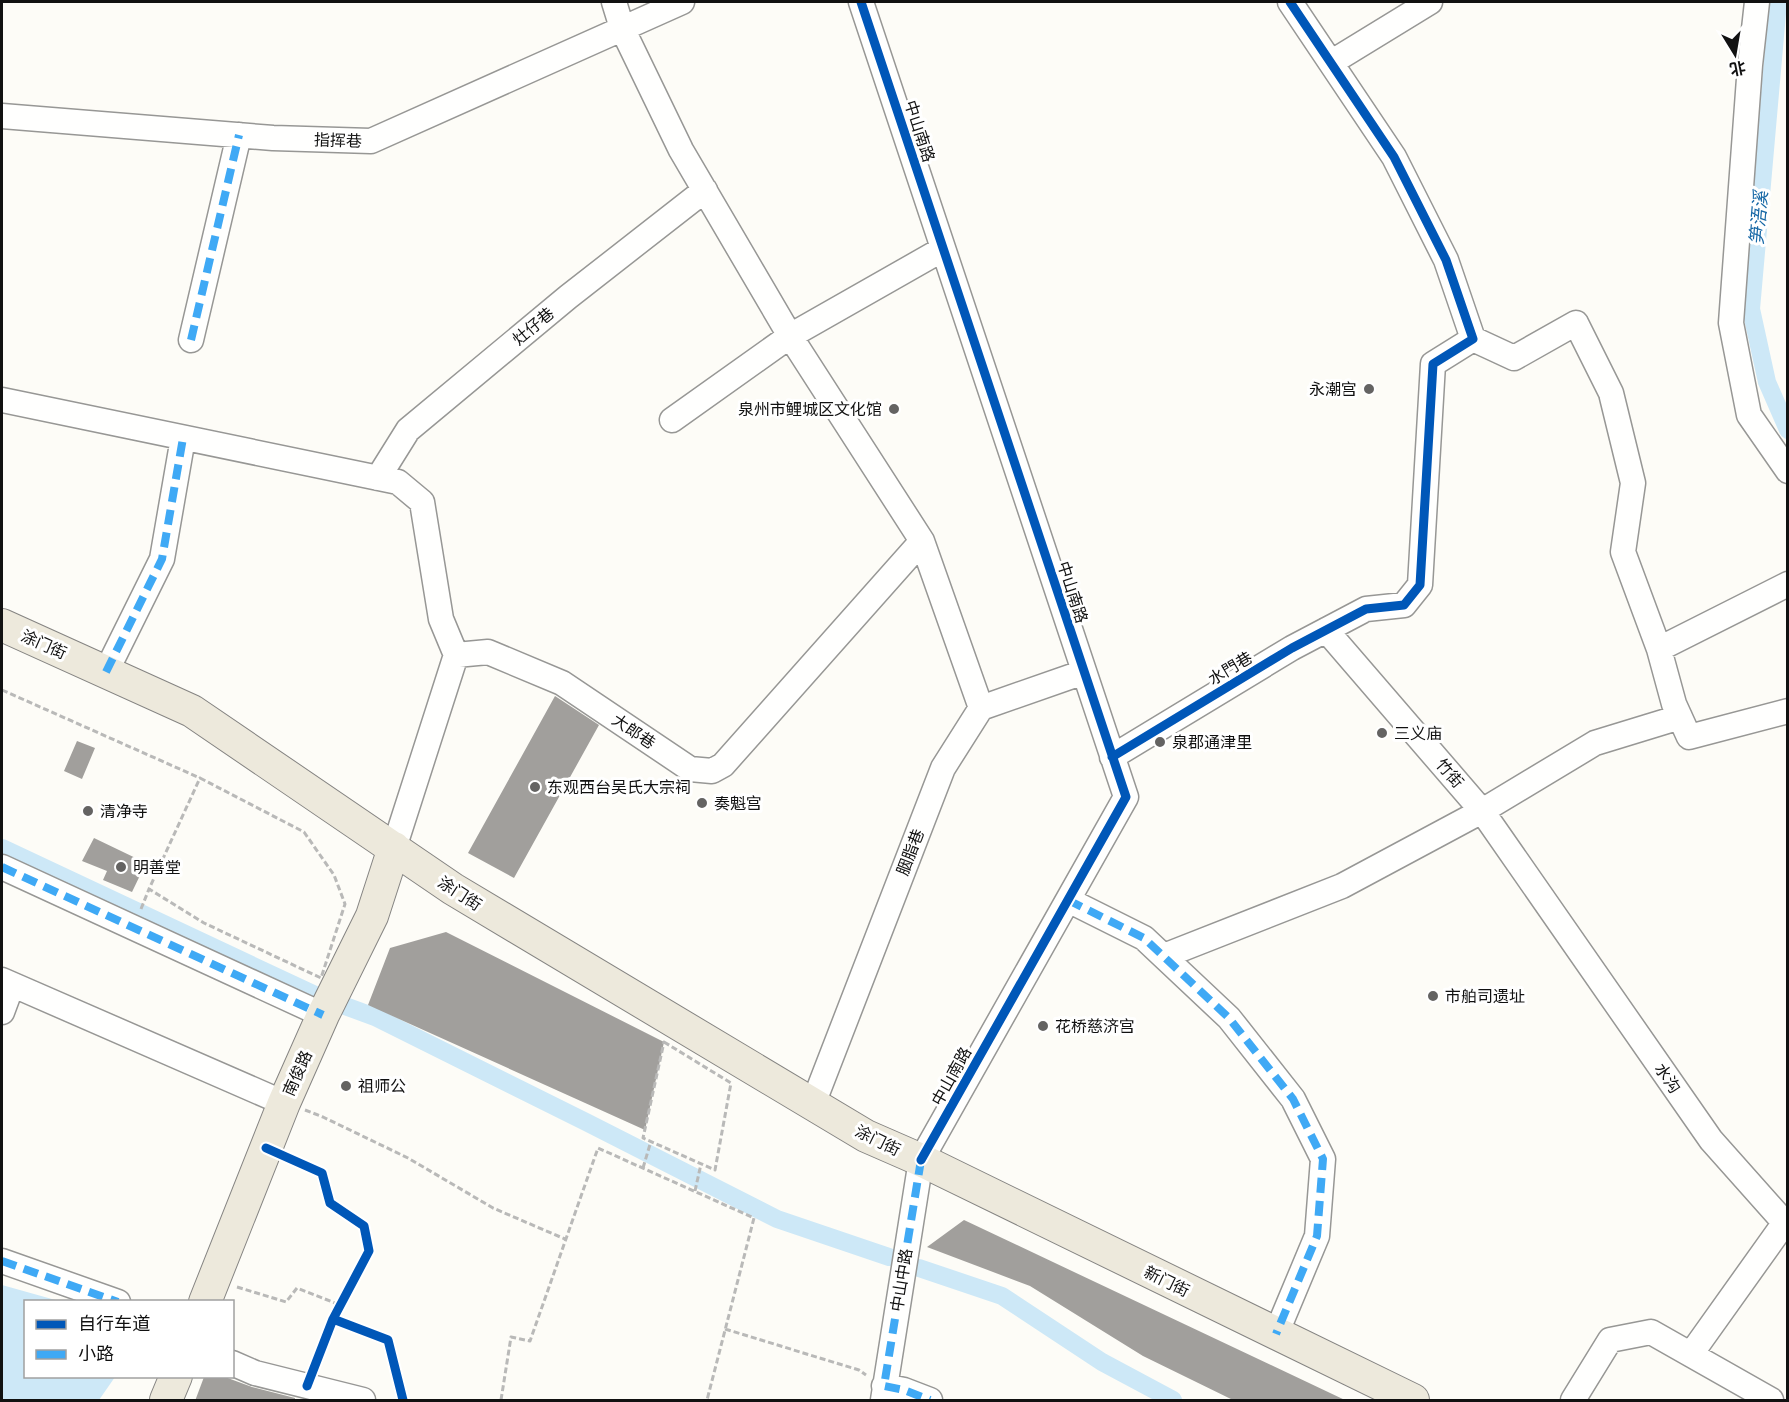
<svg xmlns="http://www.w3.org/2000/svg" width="1789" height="1402" font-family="Literata,'Noto Sans SC',serif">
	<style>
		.water { fill: #cde8f7 }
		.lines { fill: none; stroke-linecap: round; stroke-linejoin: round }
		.canal { stroke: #cde8f7; stroke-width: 18 }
		.building { fill: #a19f9c }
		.minor-casing { stroke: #979795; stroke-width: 27 }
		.major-casing { stroke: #858482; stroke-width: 34 }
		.path { stroke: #b9b9b8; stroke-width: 3; stroke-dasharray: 6 3; stroke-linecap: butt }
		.minor { stroke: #fffffe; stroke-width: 24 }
		.major { stroke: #ede9dc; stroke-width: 32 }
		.quiet { stroke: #3fa9f5; stroke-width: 8; stroke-dasharray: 15 8; stroke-linecap: butt }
		.cycleway-casing { stroke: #fff; stroke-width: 13 }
		.cycleway { stroke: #0057b8; stroke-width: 9 }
		.poi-dot { fill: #646362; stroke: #fff; stroke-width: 2 }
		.labels { text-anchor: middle; stroke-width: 6; stroke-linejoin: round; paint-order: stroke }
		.street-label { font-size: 16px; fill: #111; stroke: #fff }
		.poi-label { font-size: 16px; fill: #111; stroke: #fff; text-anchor: start }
		.water-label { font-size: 18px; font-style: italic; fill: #1768a6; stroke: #fff }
	</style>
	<rect width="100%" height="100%" fill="#fdfcf7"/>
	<path class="water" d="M2,1285L59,1301L26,1302V1376L115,1377L99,1400H2Z"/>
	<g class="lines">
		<path class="canal" d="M1778,2L1751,309L1767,382L1788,430
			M2,848L315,995
			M345,1006L375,1017L586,1122L777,1219L889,1257
			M919,1268L1002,1296L1102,1362L1173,1400"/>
	</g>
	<path class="building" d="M555,696L599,725L514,878L468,853Z
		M77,741L95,748L82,779L64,771Z
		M94,838L146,863L132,892L103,880L107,871L82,861Z
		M446,932L664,1042L645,1130L368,1005L390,948Z
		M964,1220L1347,1401H1235L1143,1356L1030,1286L927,1247Z
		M204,1377H225L252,1387L295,1398V1401H195Z"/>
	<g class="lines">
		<defs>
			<path id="minor" d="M614,2L622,28L681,150L790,336L922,541L981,708
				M861,2L1126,797L921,1160L883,1400
				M1757,2L1750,65L1731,323L1749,415L1788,471
				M1332,62L1430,2
				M2,116L273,138L371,141L682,2
				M1473,339L1514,358L1576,323L1611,393L1633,483L1623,552L1659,649L1674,704L1689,737L1788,711
				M191,340L239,135
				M2,400L398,482L422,502L441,619L456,655
				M672,420L790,336L943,249
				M378,478L408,430L568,297L705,190
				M1326,630L1482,811L1711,1140L1784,1222
				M1659,649L1788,584
				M106,672L162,559L183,438
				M1112,757L1292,648L1366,609L1404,605L1420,585L1433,364L1473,339L1446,260L1394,157L1290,2
				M394,848L456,655L488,652L562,683L690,769L712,771L723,765L922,541
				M2,867L323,1015
				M1068,900L1144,938L1229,1018L1293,1099L1323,1159L1317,1236L1276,1334
				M1164,956L1342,886L1482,811L1595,743L1680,717
				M2,980L284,1103
				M2,1012L12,985
				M813,1104L943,768L981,708L1084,672
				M2,1261L118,1302
				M1691,1354L1788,1218
				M232,1363L255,1373L363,1400
				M884,1386L904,1390L930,1400
				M1573,1400L1610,1340L1651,1332L1771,1400"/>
			<path id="major" d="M2,625L192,711L453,889L866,1136L921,1160L1413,1400
				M205,1302L284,1103L323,1015L372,916L394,848
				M166,1400L176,1376"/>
		</defs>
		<use href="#minor" class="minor-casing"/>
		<use href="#major" class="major-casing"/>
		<path class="path" d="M2,690L200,778
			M200,778L304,832L334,875L345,904L321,978L204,923L149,889Z
			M141,909L149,889
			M664,1042L731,1083L715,1170L643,1138Z
			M305,1110L323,1117L408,1158L493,1208L565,1239
			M643,1168L651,1141
			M695,1191L701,1164
			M237,1287L286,1302L297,1288L340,1305
			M725,1329L859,1370L866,1375
			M501,1400L511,1337L530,1341L598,1148L754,1218L707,1400"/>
		<use href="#minor" class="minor"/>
		<use href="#major" class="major"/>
		<path class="quiet" d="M191,340L239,135
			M106,672L162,559L183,438
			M2,867L323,1015
			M1068,900L1144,938L1229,1018L1293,1099L1323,1159L1317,1236L1276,1334
			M921,1160L884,1386L904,1390L930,1400
			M2,1261L118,1302"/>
		<defs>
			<path id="cycleway" d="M861,2L1126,797L921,1160
				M1112,757L1292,648L1366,609L1404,605L1420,585L1433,364L1473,339L1446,260L1394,157L1290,2
				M266,1148L322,1173L330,1203L364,1226L369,1251L333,1319L307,1386
				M333,1319L388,1340L403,1400"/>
		</defs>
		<use href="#cycleway" class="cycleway-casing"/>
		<use href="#cycleway" class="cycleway"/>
	</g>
	<g class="poi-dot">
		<circle cx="1369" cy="389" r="6"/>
		<circle cx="894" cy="409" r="6"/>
		<circle cx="1382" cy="733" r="6"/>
		<circle cx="1160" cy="742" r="6"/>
		<circle cx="535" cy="787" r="6"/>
		<circle cx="702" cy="803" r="6"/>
		<circle cx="88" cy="811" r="6"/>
		<circle cx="121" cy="867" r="6"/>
		<circle cx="1433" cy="996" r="6"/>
		<circle cx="1043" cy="1026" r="6"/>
		<circle cx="346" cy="1086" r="6"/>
	</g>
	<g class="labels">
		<g class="street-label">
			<text transform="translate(920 131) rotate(72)" y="6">中山南路</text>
			<text transform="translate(338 140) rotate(2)" y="6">指挥巷</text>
			<text transform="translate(533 326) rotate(-40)" y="6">灶仔巷</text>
			<text transform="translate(1073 592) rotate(72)" y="6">中山南路</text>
			<text transform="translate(44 644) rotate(24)" y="6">涂门街</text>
			<text transform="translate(1230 668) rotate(-31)" y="6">水門巷</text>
			<text transform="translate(634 731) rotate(34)" y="6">大郎巷</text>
			<text transform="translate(1450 773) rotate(49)" y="6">竹街</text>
			<text transform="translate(910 852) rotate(-69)" y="6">胭脂巷</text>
			<text transform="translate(460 893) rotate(33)" y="6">涂门街</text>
			<text transform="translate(297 1073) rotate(-66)" y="6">南俊路</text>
			<text transform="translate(951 1076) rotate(-61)" y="6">中山南路</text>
			<text transform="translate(1668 1078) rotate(55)" y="6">水沟</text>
			<text transform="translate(878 1140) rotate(26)" y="6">涂门街</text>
			<text transform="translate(901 1280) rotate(-81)" y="6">中山中路</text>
			<text transform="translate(1167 1281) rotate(26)" y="6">新门街</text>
		</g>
		<g class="poi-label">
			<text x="1357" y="395" text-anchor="end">永潮宫</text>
			<text x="882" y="415" text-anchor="end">泉州市鲤城区文化馆</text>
			<text x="1394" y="739">三义庙</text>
			<text x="1172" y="748">泉郡通津里</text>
			<text x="547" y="793">东观西台吴氏大宗祠</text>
			<text x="714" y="809">奏魁宫</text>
			<text x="100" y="817">清净寺</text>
			<text x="133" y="873">明善堂</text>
			<text x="1445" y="1002">市舶司遗址</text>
			<text x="1055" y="1032">花桥慈济宫</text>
			<text x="358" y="1092">祖师公</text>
		</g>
		<g class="water-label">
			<text transform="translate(1759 218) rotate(-85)" y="6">笋浯溪</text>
		</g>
	</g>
	<rect width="1789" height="1402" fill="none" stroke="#111111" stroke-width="6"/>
	<rect x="24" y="1300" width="210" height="78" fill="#ffffff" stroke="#a0a0a0" stroke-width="1.5"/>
	<rect x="36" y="1320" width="30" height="9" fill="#0057b8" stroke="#a0a0a0" stroke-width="1.5"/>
	<text x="78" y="1330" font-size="18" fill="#111111">自行车道</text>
	<rect x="36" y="1350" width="30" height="9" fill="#3fa9f5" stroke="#a0a0a0" stroke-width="1.5"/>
	<text x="78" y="1360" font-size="18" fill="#111111">小路</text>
	<g transform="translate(1735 54) rotate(169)" stroke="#ffffff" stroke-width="4.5" paint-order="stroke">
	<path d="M0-4.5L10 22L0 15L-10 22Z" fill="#111111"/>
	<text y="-9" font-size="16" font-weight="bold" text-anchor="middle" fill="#111111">北</text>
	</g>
</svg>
